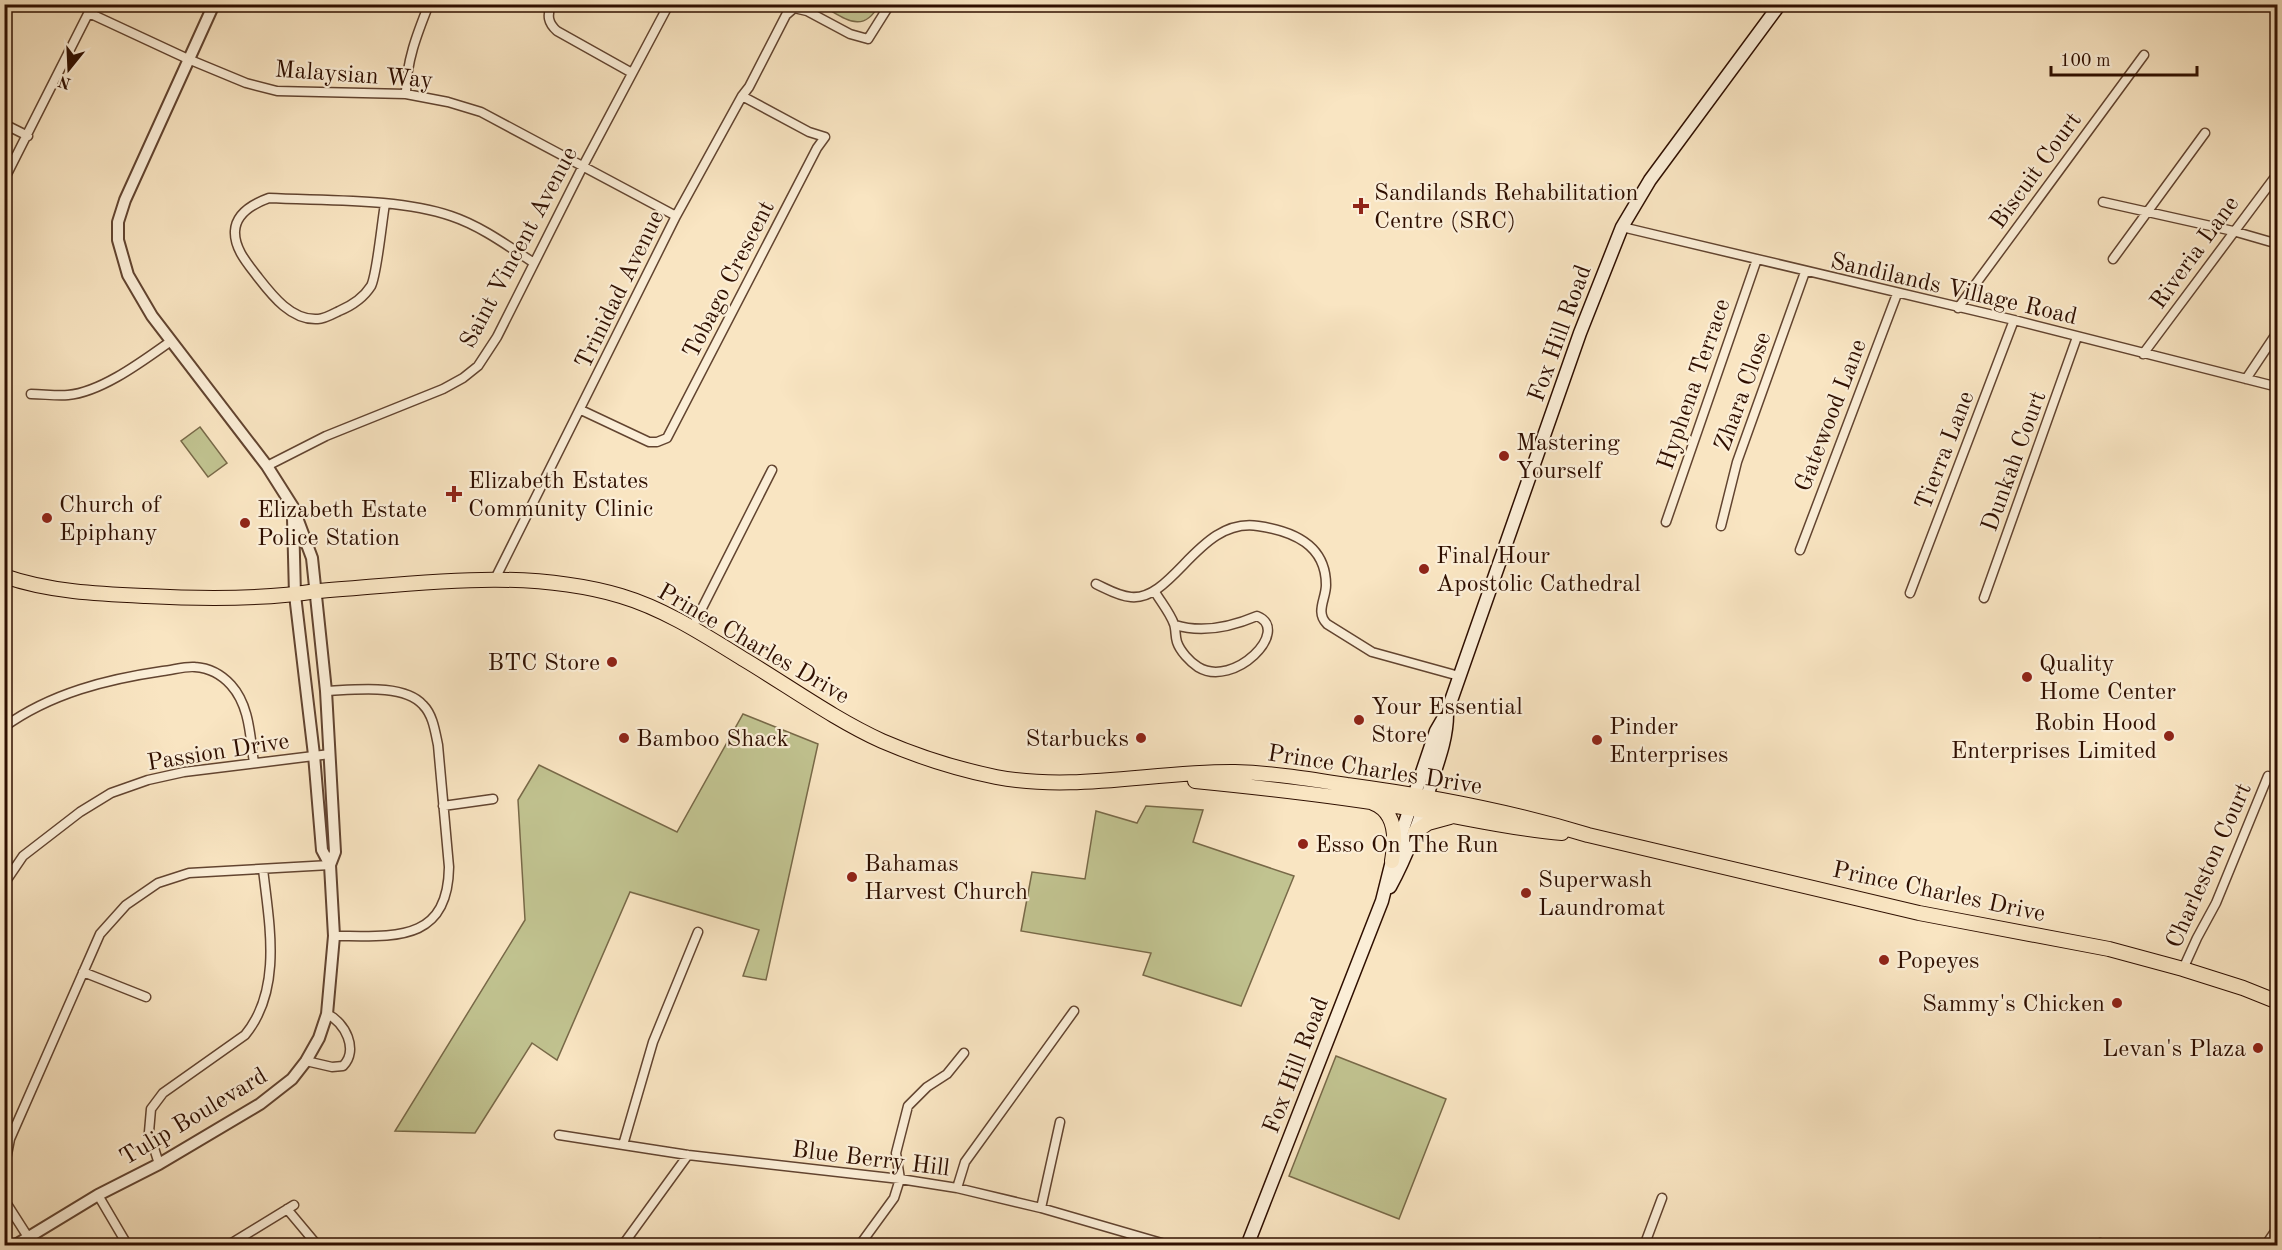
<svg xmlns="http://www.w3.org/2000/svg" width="2282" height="1250" font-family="'Old Standard TT',serif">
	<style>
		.green { fill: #c1c390; stroke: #786948; stroke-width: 1.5 }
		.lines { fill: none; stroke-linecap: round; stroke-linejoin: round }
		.minor-casing { stroke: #624430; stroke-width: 11 }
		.tertiary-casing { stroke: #624430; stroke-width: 14 }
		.secondary-casing { stroke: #2f0f00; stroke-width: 15 }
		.trunk-casing { stroke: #2f0f00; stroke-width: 16 }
		.minor { stroke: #fbeed7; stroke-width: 8 }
		.tertiary { stroke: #fbeed7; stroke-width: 10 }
		.secondary { stroke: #fbeed7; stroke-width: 12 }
		.trunk { stroke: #f9e5c2; stroke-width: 14 }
		.poi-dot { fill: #8f2418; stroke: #fbeed7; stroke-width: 2 }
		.labels { text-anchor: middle; stroke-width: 4.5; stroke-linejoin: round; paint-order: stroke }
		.street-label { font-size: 24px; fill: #2f0f00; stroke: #fbeed7 }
		.poi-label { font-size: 24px; fill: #2f0f00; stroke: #fbeed7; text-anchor: start }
	</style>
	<rect width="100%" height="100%" fill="#f9e5c2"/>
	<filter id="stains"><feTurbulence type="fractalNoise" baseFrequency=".00333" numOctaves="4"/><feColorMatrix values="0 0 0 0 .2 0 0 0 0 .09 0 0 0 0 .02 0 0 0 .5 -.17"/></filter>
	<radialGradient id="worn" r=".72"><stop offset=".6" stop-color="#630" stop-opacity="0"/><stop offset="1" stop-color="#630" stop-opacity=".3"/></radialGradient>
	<path class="green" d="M820,5H879C862,36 844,17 820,5Z
		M200,427L227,463L208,477L181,441Z
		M743,714L818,744L766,980L743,976L759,930L630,892L557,1060L532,1043L475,1133L395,1131L525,920L518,800L539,765L677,832Z
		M1146,806L1203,810L1193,842L1294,876L1241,1006L1143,975L1151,953L1021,931L1032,872L1085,879L1096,811L1137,823Z
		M1336,1056L1446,1099L1399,1219L1289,1176Z"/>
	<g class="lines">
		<defs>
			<path id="minor" d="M551,4C547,16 548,23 557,31L632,73
				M89,13L188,59L246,83L277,91L406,94L448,102L481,112L676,216
				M406,94C406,62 417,34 429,4
				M4,124L28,136
				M4,180L93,4
				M2103,202L2233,231L2278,244
				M385,204C382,220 377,275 371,286C364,297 351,306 339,311C333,314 324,319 318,319C291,321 271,294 257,276C247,263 234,248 235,231C236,213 255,203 269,198C325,201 398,198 451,216C481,226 508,246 534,263
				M1622,227L2014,320L2278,387
				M2113,259L2205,133
				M1958,308L2144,55
				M2143,354L2278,173
				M2246,379L2278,331
				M31,394C43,394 56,396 68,395C102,392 144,360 171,341
				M581,410L649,442H657L667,438L817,148L825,137L809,132L742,96
				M267,466L326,436L443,389L463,378L478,366L497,337L583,166L669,4
				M1666,522L1757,259
				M1721,526L1737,462L1805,272
				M1800,550L1897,294
				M495,579L676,216L742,96L749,87L786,15L794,8L807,11L850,34L868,39L890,4
				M1096,584C1107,589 1118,596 1131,597C1174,601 1199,517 1258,526C1293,531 1326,545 1326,585C1326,599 1315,612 1327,624L1372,652L1459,676
				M1155,592C1161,602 1170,613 1174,624C1176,629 1175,636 1177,642C1180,651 1190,662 1198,667C1234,689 1292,630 1257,616C1231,627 1201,633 1175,625
				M1910,593L2014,320
				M1984,598L2077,337
				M692,628L772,470
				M326,691C353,690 404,683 423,705C433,715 435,731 438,745L449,867C448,944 392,936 334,936
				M4,727C51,693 108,679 163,671C173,670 185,666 195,667C209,668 222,675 231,685C250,706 250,737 254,763
				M443,806L493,799
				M4,884L23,856L80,812L111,793L148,780L184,772L330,754
				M2183,969L2197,938L2216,903L2268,776
				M83,972L146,997
				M306,1061L332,1067L343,1066C359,1050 345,1022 327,1014
				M559,1135L688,1155L900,1179L957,1188L1041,1208L1172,1246
				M623,1145L653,1042L698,932
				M159,1164L149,1132L151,1109L163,1093L245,1035C283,989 269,923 263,869
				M4,1170L10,1139L100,934L126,905L158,883L189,873L330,865
				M4,1174L5,1201L28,1237
				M957,1188L965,1162L1074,1011
				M98,1195L128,1246
				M1041,1208L1060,1122
				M287,1209L318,1246
				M2100,1243L2105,1246
				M227,1246L294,1205
				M622,1246L688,1155
				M859,1246L894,1198L900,1179L896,1153L908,1106L927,1087L947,1074L964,1053
				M1644,1246L1662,1198
				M2265,1246L2278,1227"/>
			<path id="tertiary" d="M293,518L295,595L314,755L322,850L330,865
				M14,1246L98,1195L159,1164L260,1104L292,1079L306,1061L319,1038L327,1014L334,936L330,865L335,852L326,691L312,558L293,507L267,466L152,316L128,275L118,240V222L125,200L214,4"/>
			<path id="secondary" d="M1390,887C1409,852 1422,815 1433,777C1440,756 1447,736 1447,714
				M1247,1246L1382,901L1392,861L1436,731L1447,712L1580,333L1622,227L1650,180L1780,4"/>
			<path id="trunk" d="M4,576C49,592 100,594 146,596C202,599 261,600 317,591C417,584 522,567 621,596C665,609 706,636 745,660C790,687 834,719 882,741C919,757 957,769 996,777C1075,792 1156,771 1235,772C1273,773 1310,779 1347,785C1429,796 1509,811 1588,835L1919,913L2109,949L2183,969L2243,988L2278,1002
				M1195,781C1266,788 1338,796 1408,808C1460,816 1510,829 1562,833
				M1373,803C1397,812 1396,840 1392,861
				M1415,832L1428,823L1450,817"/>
		</defs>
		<use href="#minor" class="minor-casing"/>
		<use href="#tertiary" class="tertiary-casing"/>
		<use href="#secondary" class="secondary-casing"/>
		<use href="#trunk" class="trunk-casing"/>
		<use href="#minor" class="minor"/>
		<use href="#tertiary" class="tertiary"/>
		<use href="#secondary" class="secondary"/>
		<use href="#trunk" class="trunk"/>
	</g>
	<g class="poi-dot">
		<path d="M1358 197h6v6h6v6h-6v6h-6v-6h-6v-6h6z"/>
		<circle cx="1504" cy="456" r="6"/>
		<path d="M451 485h6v6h6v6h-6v6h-6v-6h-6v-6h6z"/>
		<circle cx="47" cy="518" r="6"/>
		<circle cx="245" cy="523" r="6"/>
		<circle cx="1424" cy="569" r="6"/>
		<circle cx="612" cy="662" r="6"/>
		<circle cx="2027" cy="677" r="6"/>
		<circle cx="1359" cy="720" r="6"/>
		<circle cx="2169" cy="736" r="6"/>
		<circle cx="624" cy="738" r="6"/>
		<circle cx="1141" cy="738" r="6"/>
		<circle cx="1597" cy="740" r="6"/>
		<circle cx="1303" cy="844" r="6"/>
		<circle cx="852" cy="877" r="6"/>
		<circle cx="1526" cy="893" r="6"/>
		<circle cx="1884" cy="960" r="6"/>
		<circle cx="2117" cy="1003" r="6"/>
		<circle cx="2258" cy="1048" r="6"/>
	</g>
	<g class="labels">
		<g class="street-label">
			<text transform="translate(354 74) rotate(4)" y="8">Malaysian Way</text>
			<text transform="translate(2035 170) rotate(-54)" y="8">Biscuit Court</text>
			<text transform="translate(518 247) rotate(-62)" y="8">Saint Vincent Avenue</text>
			<text transform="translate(2194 252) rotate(-54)" y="8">Riveria Lane</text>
			<text transform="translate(728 279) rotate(-63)" y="8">Tobago Crescent</text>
			<text transform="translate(1954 288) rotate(13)" y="8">Sandilands Village Road</text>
			<text transform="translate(619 289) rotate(-64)" y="8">Trinidad Avenue</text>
			<text transform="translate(1559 333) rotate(-70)" y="8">Fox Hill Road</text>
			<text transform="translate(1693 384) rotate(-71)" y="8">Hyphena Terrace</text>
			<text transform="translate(1742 391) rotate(-70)" y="8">Zhara Close</text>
			<text transform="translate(1830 415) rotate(-69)" y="8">Gatewood Lane</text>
			<text transform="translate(1944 450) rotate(-69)" y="8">Tierra Lane</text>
			<text transform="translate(2013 461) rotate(-70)" y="8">Dunkah Court</text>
			<text transform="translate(754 643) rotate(30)" y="8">Prince Charles Drive</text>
			<text transform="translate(218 751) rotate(-9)" y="8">Passion Drive</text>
			<text transform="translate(1375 769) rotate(9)" y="8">Prince Charles Drive</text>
			<text transform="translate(2208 865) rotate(-66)" y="8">Charleston Court</text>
			<text transform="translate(1939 891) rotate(12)" y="8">Prince Charles Drive</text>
			<text transform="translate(1295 1065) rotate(-69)" y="8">Fox Hill Road</text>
			<text transform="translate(193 1116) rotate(-31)" y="8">Tulip Boulevard</text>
			<text transform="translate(871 1158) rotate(7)" y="8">Blue Berry Hill</text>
		</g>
		<g class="poi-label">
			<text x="1374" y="200">Sandilands Rehabilitation<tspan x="1374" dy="28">Centre (SRC)</tspan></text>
			<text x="1516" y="450">Mastering<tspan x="1516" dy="28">Yourself</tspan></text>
			<text x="468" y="488">Elizabeth Estates<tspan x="468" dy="28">Community Clinic</tspan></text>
			<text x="59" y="512">Church of<tspan x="59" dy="28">Epiphany</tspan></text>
			<text x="257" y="517">Elizabeth Estate<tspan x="257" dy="28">Police Station</tspan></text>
			<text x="1436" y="563">Final Hour<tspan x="1436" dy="28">Apostolic Cathedral</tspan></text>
			<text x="600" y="670" text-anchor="end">BTC Store</text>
			<text x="2039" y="671">Quality<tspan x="2039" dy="28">Home Center</tspan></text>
			<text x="1371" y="714">Your Essential<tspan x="1371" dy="28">Store</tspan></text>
			<text x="2157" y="730" text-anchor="end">Robin Hood<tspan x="2157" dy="28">Enterprises Limited</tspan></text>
			<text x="1609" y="734">Pinder<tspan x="1609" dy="28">Enterprises</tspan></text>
			<text x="636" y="746">Bamboo Shack</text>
			<text x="1129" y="746" text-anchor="end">Starbucks</text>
			<text x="1315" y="852">Esso On The Run</text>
			<text x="864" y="871">Bahamas<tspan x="864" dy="28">Harvest Church</tspan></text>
			<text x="1538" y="887">Superwash<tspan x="1538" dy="28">Laundromat</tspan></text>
			<text x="1896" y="968">Popeyes</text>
			<text x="2105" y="1011" text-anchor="end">Sammy's Chicken</text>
			<text x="2246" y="1056" text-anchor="end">Levan's Plaza</text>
		</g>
	</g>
	<rect width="2282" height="1250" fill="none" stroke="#f9e5c2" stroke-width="24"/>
	<rect x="6" y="6" width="2270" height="1238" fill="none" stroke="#2f0f00" stroke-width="3"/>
	<rect x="12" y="12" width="2258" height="1226" fill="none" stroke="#2f0f00" stroke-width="1.5"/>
	<g transform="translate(69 69) rotate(198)" stroke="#fbeed7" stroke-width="4.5" paint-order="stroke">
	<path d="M0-4.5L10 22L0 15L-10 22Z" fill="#2f0f00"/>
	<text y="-9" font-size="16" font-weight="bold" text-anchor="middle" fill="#2f0f00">N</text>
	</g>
	<path d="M2051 66v9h146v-9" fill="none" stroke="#2f0f00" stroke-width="3"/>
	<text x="2060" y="66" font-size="18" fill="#2f0f00" stroke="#fbeed7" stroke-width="4.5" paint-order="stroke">100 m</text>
	<rect width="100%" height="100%" filter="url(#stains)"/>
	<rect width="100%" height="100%" fill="url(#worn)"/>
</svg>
